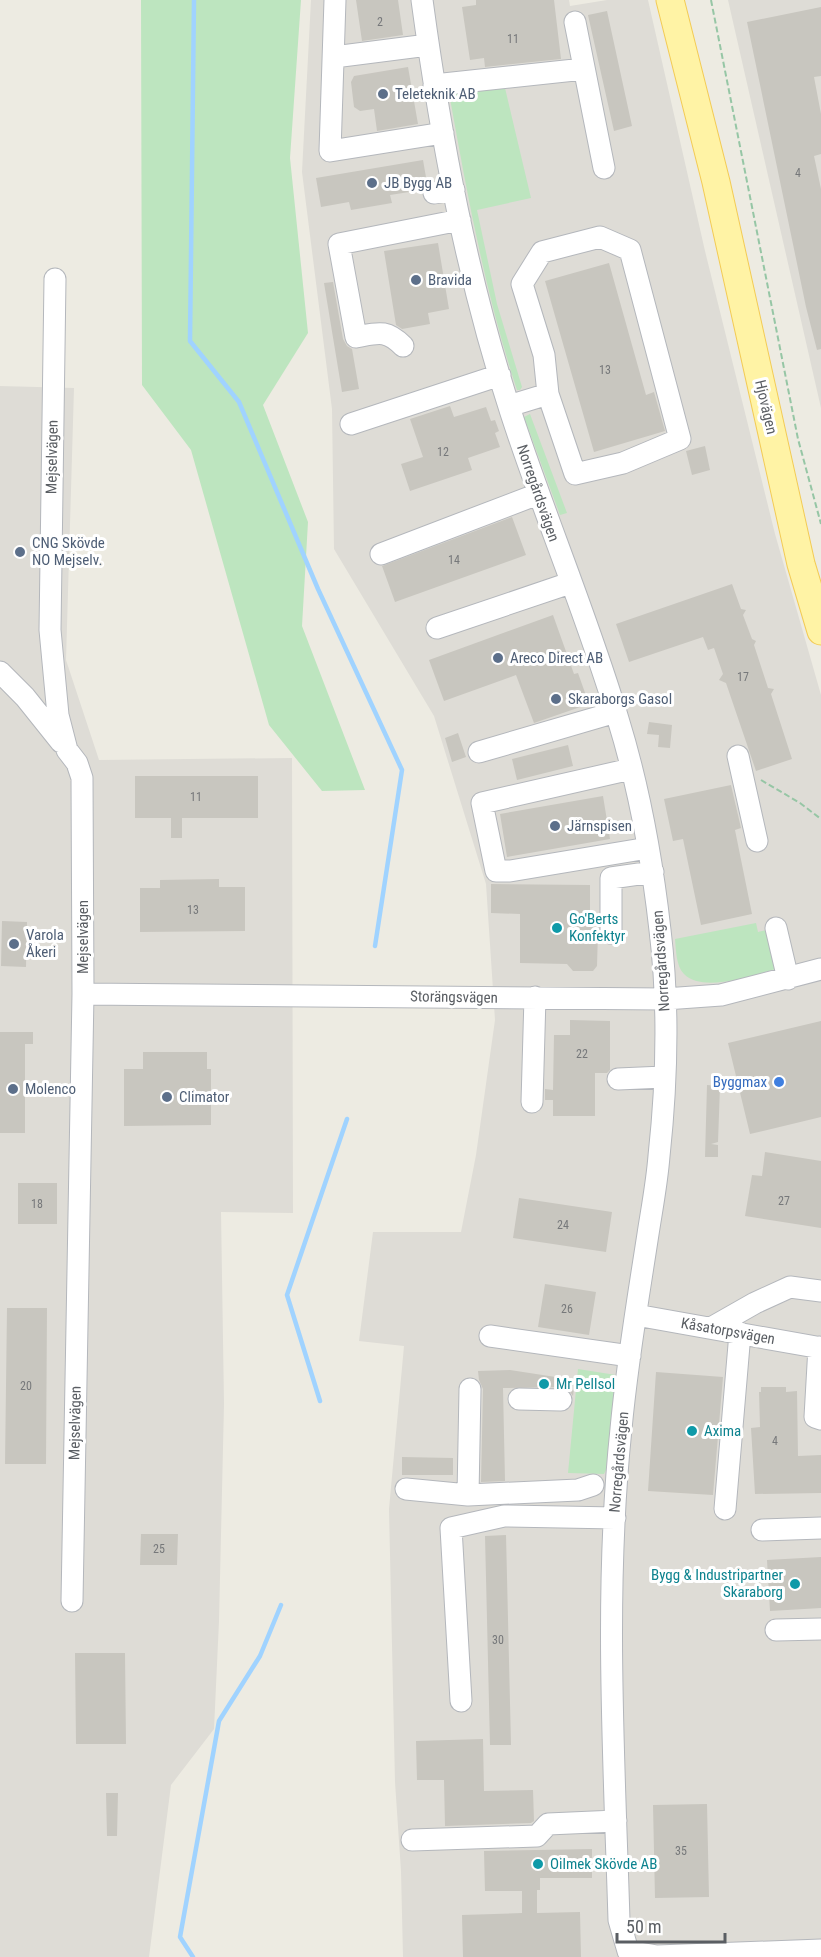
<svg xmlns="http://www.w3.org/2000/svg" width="821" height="1957" font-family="'Roboto Condensed',sans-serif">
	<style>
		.industrial { fill: #dedcd6 }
		.green { fill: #bde5bf }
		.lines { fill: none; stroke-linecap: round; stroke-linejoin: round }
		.stream { stroke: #a0d3ff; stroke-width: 4.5 }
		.building { fill: #c8c6bf }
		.minor-casing { stroke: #b4b7bc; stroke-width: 23 }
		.major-casing { stroke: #f3cb55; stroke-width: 29 }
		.path { stroke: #96c6a5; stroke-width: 2; stroke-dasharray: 6 3; stroke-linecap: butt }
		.minor { stroke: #fff; stroke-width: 21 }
		.major { stroke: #fff3a5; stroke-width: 27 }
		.service-dot { fill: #5c6f8a; stroke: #fff; stroke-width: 2 }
		.culture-dot { fill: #0f9aa8; stroke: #fff; stroke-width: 2 }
		.shop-dot { fill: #3f7fe0; stroke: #fff; stroke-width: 2 }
		.labels { text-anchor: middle; stroke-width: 6; stroke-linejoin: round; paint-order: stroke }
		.number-label { font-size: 12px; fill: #76787a }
		.service-label { font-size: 15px; fill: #4e5e75; stroke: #fff; text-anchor: start }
		.street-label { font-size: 15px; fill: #5a5e63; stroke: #fff }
		.culture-label { font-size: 15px; fill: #0d838f; stroke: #fff; text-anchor: start }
		.shop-label { font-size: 15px; fill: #366cbe; stroke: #fff; text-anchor: end }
	</style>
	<rect width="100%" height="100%" fill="#edebe2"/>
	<path class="industrial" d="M311,0H569L570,6L607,0H648L705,251L775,534L821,695V1957H403L401,1871L395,1782L389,1509L404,1346L359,1341L373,1232H461L476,1155L495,1020L486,884L434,716L334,549L332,409L302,172Z
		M728,0H821V408Z
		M0,386L74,388L66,660L99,760L292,758L293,1213L221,1212L224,1404L219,1621L214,1729L171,1785L149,1957H0Z"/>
	<path class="green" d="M141,0H301L290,158L308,333L263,405L308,522L302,626L365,790L322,791L269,725L191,450L142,385Z
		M505,88L531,198L477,210L497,304L522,387L520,390H517C485,293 467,193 449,93Z
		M530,414L567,513L560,515L524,417Z
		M756,923L758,932L771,929L779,968C757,974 703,994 684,974C676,966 676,950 675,939Z
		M578,1369L616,1375L606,1470L604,1474L568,1473Z"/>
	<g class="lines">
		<path class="stream" d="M194,0L190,341L239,402L318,589L402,770L375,946
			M320,1401L287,1295L347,1119
			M193,1957L180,1937L219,1721L260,1656L281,1605"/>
	</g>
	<path class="building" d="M356,0H398L403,35L362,41Z
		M476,0H554L561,59L485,67L484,58L470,60L462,7L476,5Z
		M821,7V76L814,77L821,114V154L814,156L821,189V349L817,350L806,307L747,22Z
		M607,11L632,126L614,131L588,15Z
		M408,67L418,124L377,131L374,109L360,111L354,107L351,82L354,76Z
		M423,160L427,183L422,190L390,195L392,203L351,210L349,202L321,207L316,178Z
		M438,243L449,309L428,313L430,324L402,329L396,325L384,251Z
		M609,263L646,395L654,392L665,431L594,452L545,281Z
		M333,282L343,339L347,346L352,349L359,389L342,392L324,283Z
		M450,406L454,417L486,407L491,421L495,420L499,431L495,433L500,447L468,458L472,470L410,491L401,464L423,457L410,419Z
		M705,446L710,470L692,475L686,451Z
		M512,517L526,555L395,602L382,566Z
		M732,584L741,609L746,610L743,615L752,639L756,641L754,645L768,688L774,689L771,694L792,759L756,771L726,683L719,680L723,674L714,648L708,650L703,637L629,662L616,624Z
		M553,615L574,674L578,673L589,704L534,723L516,675L444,701L429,660Z
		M649,722L672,725L670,748L658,747L659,735L647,734Z
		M458,733L466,757L452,762L445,738Z
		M568,745L573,766L517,780L512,759Z
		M135,776H258V818H182V838H171V818H135Z
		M731,785L741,828L735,830L752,914L701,925L683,839L673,841L664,799Z
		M603,796L610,839L507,857L500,814Z
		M219,879V887H245V931L140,932V888H160V880Z
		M491,884L590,885V925L598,931L597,966L593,971H573L567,964L520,963V914L491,913Z
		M2,921L27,922L26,967L1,966Z
		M570,1020L610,1021V1070L607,1073H595V1116H553V1100H545V1089L553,1090L554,1035H570Z
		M821,1021V1117L750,1134L728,1043Z
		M0,1032H33V1044H25V1133H0Z
		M143,1052H207V1069H211V1125L124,1126V1069H143Z
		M707,1085L720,1086L718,1142L711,1144L718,1145V1157H705Z
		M765,1152L821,1161V1228L745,1216L752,1175L762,1176Z
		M18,1183H57V1224H18Z
		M519,1198L612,1212L606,1252L513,1238Z
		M545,1284L596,1292L589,1335L538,1327Z
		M7,1308H47L46,1464H5Z
		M510,1370L575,1380L573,1396L568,1389L561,1387L503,1388L505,1481L481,1482L483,1389L479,1380L478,1371Z
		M656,1372L723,1377L713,1495L648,1491Z
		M761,1387H786V1392L797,1391L798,1456L821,1455V1493L755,1494L751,1428L760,1427L759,1392H761Z
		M402,1457L453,1458V1475H402Z
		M141,1534H178L177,1565H140Z
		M506,1535L511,1745H490L485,1536Z
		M821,1557V1608L770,1611L767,1560Z
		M75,1653H125L126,1744H76Z
		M483,1739L484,1791L533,1790L534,1821L531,1823L445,1826L444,1780H417L416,1741Z
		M106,1793H118L117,1836H107Z
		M707,1804L709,1897L655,1898L653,1805Z
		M592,1849V1878H540V1890H537V1913L580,1912L581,1957H463L462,1915L522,1913V1891H485L484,1851Z"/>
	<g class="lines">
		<defs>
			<path id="minor" d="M335,0L330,151L443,133
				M422,0C441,140 467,278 511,413C544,515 587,615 618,719C639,787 652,859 660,930C669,1004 667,1082 659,1156C657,1182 652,1208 648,1234C638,1299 627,1363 621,1429C604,1591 614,1757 619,1920L628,1951L657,1956L821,1950
				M575,22L604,168
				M334,57L428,45
				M434,85L584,69
				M434,193L454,190
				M600,237L630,250L680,439L623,463L575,474L548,394L544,355L522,284L542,252Z
				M55,279L50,630L58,715L67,750L77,763L82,778L83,994L72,1601
				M403,346C386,329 378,333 356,337L339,244L460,220
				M509,406L548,394
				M351,424L500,375
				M381,554L538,494
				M437,628L570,583
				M0,672L25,697L61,742
				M479,752L616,712
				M738,756L757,841
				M631,769L482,803L496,871H510L648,848
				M776,928L788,979
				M611,933V878L653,872
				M83,994L665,999L721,995L821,969
				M618,1079L664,1077
				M532,1102L535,997
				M636,1315L821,1348
				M711,1328L755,1303L790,1287L821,1291
				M490,1336L630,1356
				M819,1347L815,1417L821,1419
				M519,1399L561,1400
				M406,1489L468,1495L578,1490L593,1485
				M468,1495L470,1389
				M725,1509L740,1333
				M762,1530L821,1528
				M776,1630L821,1629
				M461,1701L451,1528L504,1516L615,1518
				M412,1840L537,1836L548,1824L616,1821"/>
			<path id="major" d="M670,0L716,182L801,564L821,631"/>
		</defs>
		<use href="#minor" class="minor-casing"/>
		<use href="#major" class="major-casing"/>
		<path class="path" d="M711,0L798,439L821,524
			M761,780L800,803L821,819"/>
		<use href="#minor" class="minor"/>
		<use href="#major" class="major"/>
	</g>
	<g class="service-dot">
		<circle cx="383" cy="94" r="6"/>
		<circle cx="372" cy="183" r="6"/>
		<circle cx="416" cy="280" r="6"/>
		<circle cx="20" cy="552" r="6"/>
		<circle cx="498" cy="658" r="6"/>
		<circle cx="556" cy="699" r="6"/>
		<circle cx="555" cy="826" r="6"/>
		<circle cx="14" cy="944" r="6"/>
		<circle cx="13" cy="1089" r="6"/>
		<circle cx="167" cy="1097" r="6"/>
	</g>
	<g class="culture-dot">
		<circle cx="557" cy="928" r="6"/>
		<circle cx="544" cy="1384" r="6"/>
		<circle cx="692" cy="1431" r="6"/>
		<circle cx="795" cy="1584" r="6"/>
		<circle cx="538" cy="1864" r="6"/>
	</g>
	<circle class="shop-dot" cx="779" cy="1082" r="6"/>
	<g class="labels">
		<g class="number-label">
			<text x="380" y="26">2</text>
			<text x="513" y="43">11</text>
			<text x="798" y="177">4</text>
			<text x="605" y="374">13</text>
			<text x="443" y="456">12</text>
			<text x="454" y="564">14</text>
			<text x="743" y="681">17</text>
			<text x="196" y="801">11</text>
			<text x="193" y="914">13</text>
			<text x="582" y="1058">22</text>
			<text x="784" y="1205">27</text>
			<text x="37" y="1208">18</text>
			<text x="563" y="1229">24</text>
			<text x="567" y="1313">26</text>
			<text x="26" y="1390">20</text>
			<text x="775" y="1445">4</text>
			<text x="159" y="1553">25</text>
			<text x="498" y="1644">30</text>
			<text x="681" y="1855">35</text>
		</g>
		<g class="service-label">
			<text x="395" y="99">Teleteknik AB</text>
			<text x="384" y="188">JB Bygg AB</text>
			<text x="428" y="285">Bravida</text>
			<text x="32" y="548">CNG Skövde<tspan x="32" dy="17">NO Mejselv.</tspan></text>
			<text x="510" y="663">Areco Direct AB</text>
			<text x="568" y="704">Skaraborgs Gasol</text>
			<text x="567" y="831">Järnspisen</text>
			<text x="26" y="940">Varola<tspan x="26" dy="17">Åkeri</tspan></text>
			<text x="25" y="1094">Molenco</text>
			<text x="179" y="1102">Climator</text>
		</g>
		<g class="street-label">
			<text transform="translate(766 407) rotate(77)" y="5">Hjovägen</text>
			<text transform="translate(52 457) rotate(-89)" y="5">Mejselvägen</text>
			<text transform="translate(538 493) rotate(71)" y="5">Norregårdsvägen</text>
			<text transform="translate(83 937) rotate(-90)" y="5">Mejselvägen</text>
			<text transform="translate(661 961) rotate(-94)" y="5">Norregårdsvägen</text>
			<text transform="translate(454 997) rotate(1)" y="5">Storängsvägen</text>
			<text transform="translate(728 1331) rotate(10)" y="5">Kåsatorpsvägen</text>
			<text transform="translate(75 1423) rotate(-89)" y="5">Mejselvägen</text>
			<text transform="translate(619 1462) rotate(-85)" y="5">Norregårdsvägen</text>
		</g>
		<g class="culture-label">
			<text x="569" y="924">Go'Berts<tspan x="569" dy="17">Konfektyr</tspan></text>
			<text x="556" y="1389">Mr Pellsol</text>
			<text x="704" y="1436">Axima</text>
			<text x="783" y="1580" text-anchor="end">Bygg &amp; Industripartner<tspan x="783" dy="17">Skaraborg</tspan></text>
			<text x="550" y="1869">Oilmek Skövde AB</text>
		</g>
		<g class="shop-label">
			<text x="767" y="1087">Byggmax</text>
		</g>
	</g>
	<path d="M617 1933v9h108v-9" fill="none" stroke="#5a5e63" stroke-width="3"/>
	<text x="626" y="1933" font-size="18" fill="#5a5e63" stroke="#ffffff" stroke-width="4.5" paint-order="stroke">50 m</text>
</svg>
